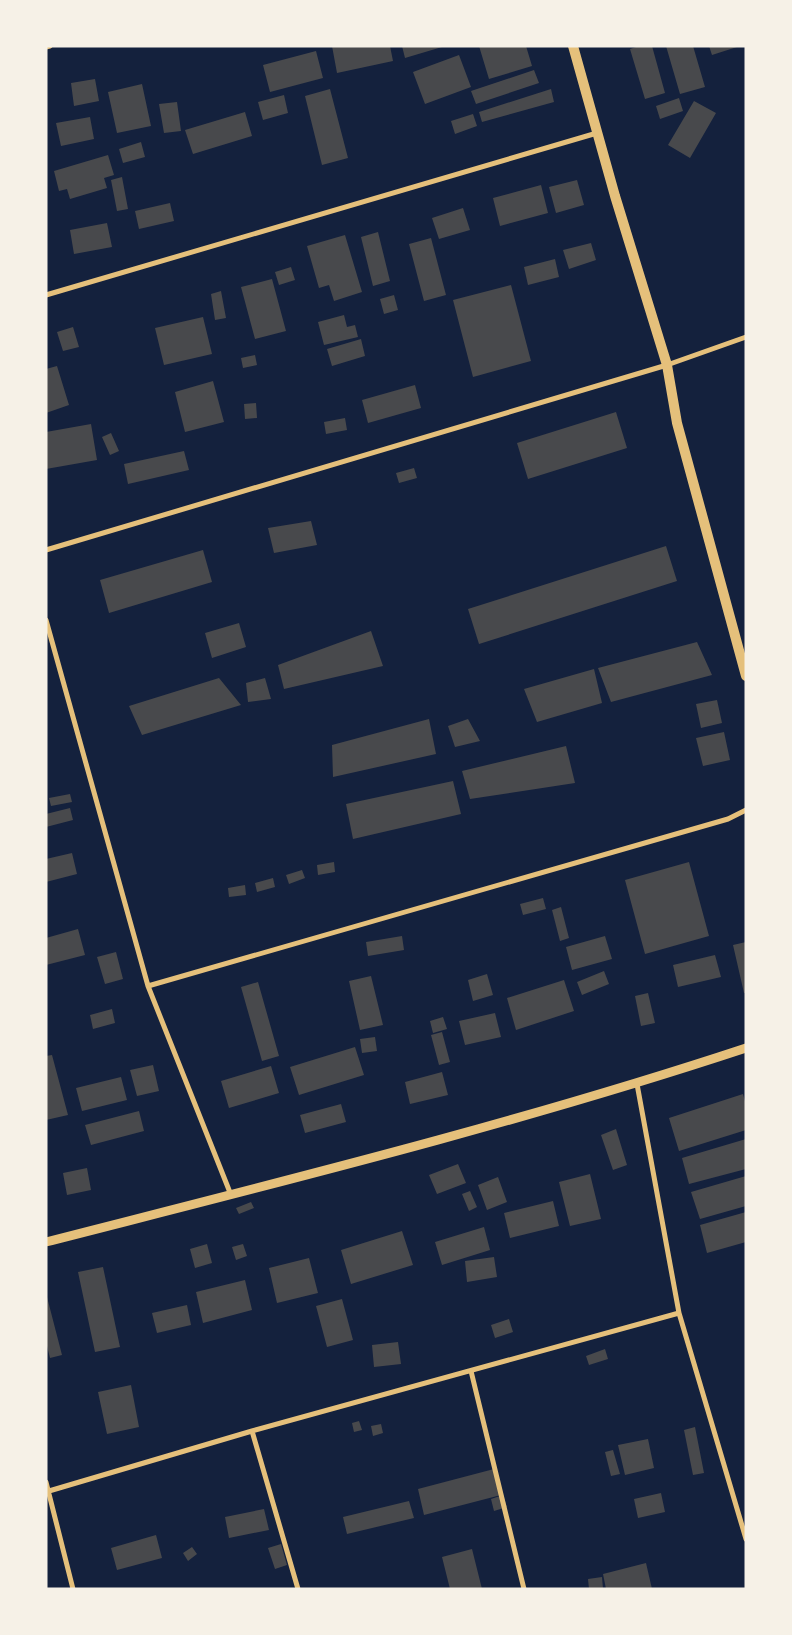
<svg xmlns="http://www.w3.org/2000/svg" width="792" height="1635" font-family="Montserrat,sans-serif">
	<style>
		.building { fill: #48494c }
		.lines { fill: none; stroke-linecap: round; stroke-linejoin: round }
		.minor { stroke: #e5c07b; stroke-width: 5 }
		.tertiary { stroke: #e5c07b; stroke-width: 9 }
		.secondary { stroke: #e5c07b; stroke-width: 10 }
	</style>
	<rect width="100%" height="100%" fill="#14213d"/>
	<path class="building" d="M332,46H390L393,61L337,73Z
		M402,46H442V47L405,58Z
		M479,46H526L532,66L489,79Z
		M639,46H652L665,93L645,99L630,49Z
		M666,46H693L705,87L680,94Z
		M709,46H737V47L712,55Z
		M316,51L323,78L270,92L263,65Z
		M459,55L471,87L425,104L413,72Z
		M534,70L539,83L476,104L471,91Z
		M95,79L99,101L74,106L71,83Z
		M142,84L151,126L117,133L108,92Z
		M330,89L348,158L322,165L305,96Z
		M551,89L554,102L482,122L479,112Z
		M284,95L288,113L263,120L258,102Z
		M679,98L683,111L660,119L656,106Z
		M694,101L716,113L690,158L668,145Z
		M177,102L181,131L164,133L159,104Z
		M245,112L252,136L193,154L185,130Z
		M473,114L477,126L455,134L451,121Z
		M90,117L94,139L61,146L56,123Z
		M141,142L145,157L123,163L119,149Z
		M108,155L114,175L104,178L107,188L70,199L67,189L59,191L54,171Z
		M122,177L128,209L117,211L111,180Z
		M577,180L584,205L556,213L549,187Z
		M541,185L548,213L500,226L493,198Z
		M170,203L174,221L139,229L135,211Z
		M463,208L470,230L439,239L432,218Z
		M107,223L112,247L74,254L70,230Z
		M378,232L390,281L373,286L361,237Z
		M345,235L362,292L334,301L329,285L319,288L307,246Z
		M431,238L446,295L424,301L409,244Z
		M591,243L596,260L569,269L563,250Z
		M555,259L559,277L528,285L524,267Z
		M291,267L295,280L279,285L275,272Z
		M272,279L286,331L255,339L241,287Z
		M511,285L531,361L473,377L453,300Z
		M221,291L226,318L215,320L211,294Z
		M394,295L398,310L384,314L380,299Z
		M344,315L347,327L355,325L358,337L324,345L318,322Z
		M203,317L212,354L164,365L155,328Z
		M73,327L79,347L63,351L57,332Z
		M361,339L365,356L332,366L327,349Z
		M255,355L257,365L243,368L241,358Z
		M57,366L69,405L46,413V369Z
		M213,381L224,422L185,432L175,392Z
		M415,385L421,408L368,423L362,400Z
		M256,403L257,418L245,419L244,404Z
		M616,412L627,448L528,479L517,443Z
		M345,418L347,430L326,434L324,422Z
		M91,424L97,460L46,469V432Z
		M111,433L119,451L110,455L102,437Z
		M184,451L189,470L128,484L124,464Z
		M414,468L417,478L399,483L396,473Z
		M311,521L317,545L274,553L268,528Z
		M666,546L677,581L479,644L468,609Z
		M203,550L212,582L109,613L100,580Z
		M239,623L246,647L212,658L205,633Z
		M371,631L383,666L284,689L278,665Z
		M697,642L712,675L611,702L598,668Z
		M594,669L602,703L537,722L524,689Z
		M219,678L241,705L142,735L129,706Z
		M265,678L271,699L248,702L246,683Z
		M717,700L722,723L701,728L696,704Z
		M429,719L436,754L333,777L332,745Z
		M468,719L480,741L455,747L448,726Z
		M724,732L730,760L703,766L696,738Z
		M566,746L575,783L470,799L462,771Z
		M453,781L461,814L353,839L346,804Z
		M70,794L72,802L51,806L49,798Z
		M70,808L73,820L46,827V814Z
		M72,853L77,874L46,882V859Z
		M334,862L335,872L318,875L317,865Z
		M689,862L709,936L645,954L625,880Z
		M302,870L305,878L289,884L286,875Z
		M273,878L275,887L257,892L255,883Z
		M245,885L246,895L229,897L228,888Z
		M543,898L546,909L523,915L520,904Z
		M561,907L569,938L560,941L552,910Z
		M78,929L85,955L46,965V938Z
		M402,936L404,950L368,956L366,942Z
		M605,936L612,959L572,970L566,947Z
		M746,942V993H744L733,945Z
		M116,952L123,979L105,984L97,957Z
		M715,955L721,977L678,987L673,965Z
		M604,971L609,984L582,995L577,982Z
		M487,974L493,995L473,1001L468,980Z
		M371,976L383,1025L360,1030L349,981Z
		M564,980L574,1011L516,1030L507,998Z
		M258,982L279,1056L262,1061L241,987Z
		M648,993L655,1023L641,1026L635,996Z
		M112,1009L115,1023L93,1029L90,1015Z
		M495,1013L501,1037L465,1045L459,1021Z
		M443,1017L447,1029L433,1033L430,1021Z
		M442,1032L450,1062L439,1065L431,1035Z
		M375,1037L377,1051L362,1053L360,1039Z
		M355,1047L364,1075L299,1095L290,1067Z
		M52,1055L68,1115L46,1120V1056Z
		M153,1065L159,1091L137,1096L130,1070Z
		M271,1066L279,1093L229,1108L221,1081Z
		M442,1072L448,1095L410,1104L405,1082Z
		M121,1077L127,1100L82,1111L76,1088Z
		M743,1094L746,1105V1130L679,1151L669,1118Z
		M341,1104L346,1122L305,1133L300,1115Z
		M139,1111L144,1131L91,1145L85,1125Z
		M616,1129L627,1165L613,1170L601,1135Z
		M746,1139V1169L689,1184L682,1158Z
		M458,1164L466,1183L437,1194L429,1175Z
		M87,1168L91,1190L67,1195L63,1173Z
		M590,1174L601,1219L570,1226L559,1182Z
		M746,1176V1206L700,1219L691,1192Z
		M498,1177L507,1202L487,1210L478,1185Z
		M470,1191L477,1207L469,1211L462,1194Z
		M553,1201L559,1226L510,1238L504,1213Z
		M251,1202L254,1208L239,1214L236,1208Z
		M746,1212V1242L707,1253L700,1225Z
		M484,1227L490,1250L442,1265L435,1242Z
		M402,1231L413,1265L351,1284L341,1250Z
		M207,1244L212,1263L195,1268L190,1249Z
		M243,1244L247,1256L236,1260L232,1247Z
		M494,1257L497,1277L467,1282L465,1261Z
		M309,1258L318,1293L277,1303L269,1268Z
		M103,1267L120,1347L95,1352L78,1272Z
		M245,1280L252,1310L203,1323L196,1292Z
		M47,1297L62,1355L50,1358L46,1342Z
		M342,1299L353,1340L327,1347L316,1306Z
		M187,1305L191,1325L157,1333L152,1313Z
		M509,1319L513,1332L495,1338L491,1325Z
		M398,1342L401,1364L374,1367L372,1345Z
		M605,1349L608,1359L589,1365L586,1356Z
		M131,1385L139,1427L107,1434L98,1392Z
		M359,1421L362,1430L354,1432L352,1423Z
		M381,1424L383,1433L373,1436L371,1426Z
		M695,1427L704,1473L693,1475L684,1430Z
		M648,1439L654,1468L625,1475L618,1445Z
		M613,1450L620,1474L611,1476L605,1452Z
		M494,1469L501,1495L424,1515L418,1489Z
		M661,1493L665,1512L638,1518L634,1499Z
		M503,1495L507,1507L494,1511L491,1499Z
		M409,1501L414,1518L347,1534L343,1517Z
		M264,1509L269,1530L229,1538L225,1517Z
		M156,1535L162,1558L117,1570L111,1548Z
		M281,1544L287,1565L275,1569L268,1548Z
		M192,1547L197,1554L188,1561L183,1553Z
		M472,1549L482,1589H450L442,1557Z
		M646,1563L652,1589H606L603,1574Z
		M602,1577L603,1589H589L588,1579Z"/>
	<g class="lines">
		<path class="minor" d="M46,47L50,46
			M46,295L597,133
			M46,550L667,365L746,337
			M46,620L148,986L231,1195
			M148,986L728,819L746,810
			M637,1084L679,1313L746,1539
			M471,1371L524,1589
			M252,1431L298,1589
			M46,1482L73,1589
			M49,1491L252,1431L679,1313"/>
		<path class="tertiary" d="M46,1242C280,1182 516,1124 746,1048"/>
		<path class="secondary" d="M573,46L615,196L667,365L677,423L746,676"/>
	</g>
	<rect width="792" height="1635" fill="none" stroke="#f6f1e7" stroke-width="95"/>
</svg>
